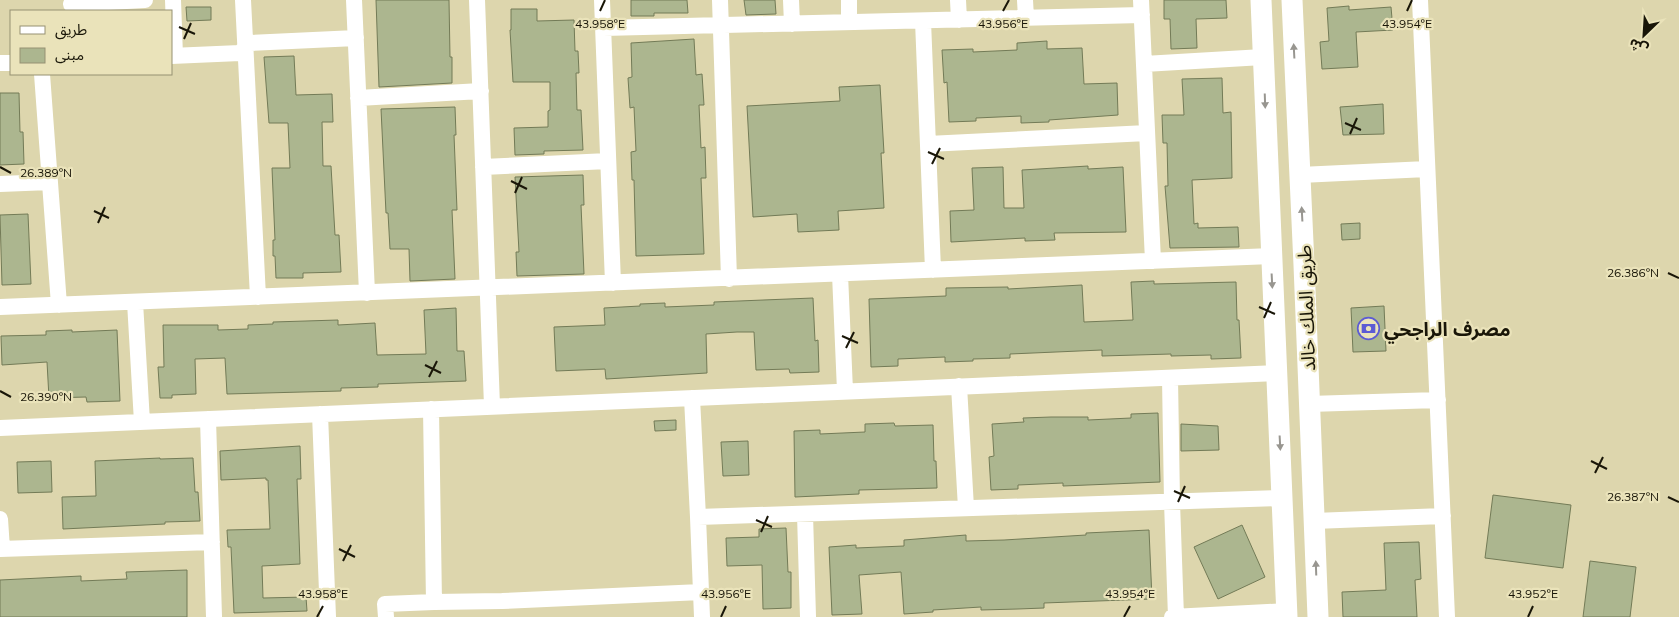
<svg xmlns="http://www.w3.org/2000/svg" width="1679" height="617" font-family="Mulish,'Noto Sans Arabic',sans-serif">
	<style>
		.building { fill: #acb68f; stroke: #737b57 }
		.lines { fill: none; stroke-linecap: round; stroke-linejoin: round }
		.minor { stroke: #fff; stroke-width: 16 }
		.major { stroke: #fff; stroke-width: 21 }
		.oneway { fill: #989690 }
		.ticks { fill: none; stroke: #191608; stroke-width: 2 }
		.labels { text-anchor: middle; stroke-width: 4.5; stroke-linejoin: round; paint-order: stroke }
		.street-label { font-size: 19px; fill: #191608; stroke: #eae3ba }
		.poi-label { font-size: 19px; font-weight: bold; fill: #191608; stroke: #eae3ba; text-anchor: start }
		.ticks-label { font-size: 12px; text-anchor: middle; fill: #191608; stroke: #eae3ba; stroke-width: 4.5; stroke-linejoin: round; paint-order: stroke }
	</style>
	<rect width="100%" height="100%" fill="#ddd6ad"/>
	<path class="building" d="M376,0H449L450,57H452V83L379,87Z
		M631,0H687L688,13H654V16H631Z
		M744,0H775L776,14L746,15Z
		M1164,0H1226L1227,18L1196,19L1197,48L1171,49L1170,19H1164Z
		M1349,6V10L1391,7L1393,30L1356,32L1358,67L1322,69L1320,42L1329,41L1327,8Z
		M186,7H211V20L187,21Z
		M511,9H537V21L574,20L575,51H578L579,73H576L577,110H581L583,150L544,151V154L515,155L514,128L548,127V111L550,110V82H513L510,30H511Z
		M694,39L696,75L702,74L704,105H699L701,148L705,147L706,178H701L704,254L636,256L634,180H632L631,152L636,151L634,107L630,108L628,78L632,77L631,43Z
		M1047,41V49L1082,48L1084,84L1117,83L1118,115L1049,120V122L1021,123V116L976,118V121L949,122L947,82L944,83L942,50L973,49V52L1017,50V43Z
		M294,56L296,95L332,94L333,122H322L323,166H331L335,235H339L341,272L303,273V278H276L275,256H273V240H275L272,168H290L288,123H269L264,57Z
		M1222,78L1223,113L1231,112L1232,178L1192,180L1194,224L1198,223V228L1238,227L1239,247L1170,248L1165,186H1168L1167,143H1163L1162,115H1184L1182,79Z
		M880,85L884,153H881L884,208L838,211L839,230L798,232L797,214L753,217L747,106L840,101L839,87Z
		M0,93H19L20,132H23L24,164L0,165Z
		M1383,104L1384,134L1343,135L1340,107Z
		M455,107L456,135H454L457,210H452L455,279L410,281L409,249H390L388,213H386L381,109Z
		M1088,166V169L1123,167L1126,232L1054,233L1055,240L1025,241V238L951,242L950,211L974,210L972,168L1003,167L1004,208H1024L1022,170Z
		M583,175L584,205H581L584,274L517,276L516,252H519L515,177Z
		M28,214L31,284L2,285L0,215Z
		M1360,223V239L1342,240L1341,224Z
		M1154,281V284L1236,282L1237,320H1239L1241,358L1211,359V355L1171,356V354L1102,356V350L1010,354V358L973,359V361L945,362V357L898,359V366L871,367L869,299L946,296V288L1008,287V289L1082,285L1084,322L1133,320L1131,282Z
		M813,298L815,341L818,340L819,372L790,373L789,369L756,370L754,332H737L706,334L707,373L606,379L605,369L556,371L554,327L605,325L604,308L640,306V304L665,303V307L714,305V302Z
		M1384,306L1386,351L1353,352L1351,308Z
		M456,308L457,351H464L466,381L378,384V387L341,388V391L227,394L225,358L195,359L196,394L172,395V398H160L158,367H164L163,325H218V330L248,329V325L273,324V322L338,320V325L375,323L377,355L426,354L424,310Z
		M72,330V332L117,330L120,401L87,402L86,397L49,398L47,362L2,365L1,336L46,335V331Z
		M1158,413L1160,482L1063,486V483L1018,485V489L991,490L989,457L994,456L992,424L1024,422L1023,418L1051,417H1088V420L1131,418V414Z
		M676,420V430L655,431L654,421Z
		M894,423L895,426L933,425L934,461H936L937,488L859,490V494L795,497L794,431L820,430V434L865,432V424Z
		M1181,424L1218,426L1219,450L1181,451Z
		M748,441L749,475L723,476L721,442Z
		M300,446L301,479H297L300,564L262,566L263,598L306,597L307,611L234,613L231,547H228L227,530L270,529L268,480H266V478L221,480L220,451Z
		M160,458V459L193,458L195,492H198L200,521L165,522V524L63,529L62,497L96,496L95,461Z
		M51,461L52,492L18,493L17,462Z
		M1493,495L1571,505L1563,568L1485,558Z
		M1242,525L1265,577L1218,599L1194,547Z
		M786,528L788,572H791V608L763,609L762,565L727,566L726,538L759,537V529Z
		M1149,530L1152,599L1044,603V608L1018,609L981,610V607L933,610V612L904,614L901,572L859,575L862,614L832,615L829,547L856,545V548L904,546V540L966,535V541L1004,540L1086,535V533Z
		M1419,542L1421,579L1415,580L1417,617H1343L1342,592L1386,590L1384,543Z
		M1590,561L1636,567L1630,617H1583Z
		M187,570V617H0V580L81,576V581L127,579L126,572Z"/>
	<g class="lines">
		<path class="minor" d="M173,0L175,56
			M243,0L258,297
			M354,0L367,293
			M477,0L492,406
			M602,0L613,283
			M720,0L729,279
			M791,0L792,24
			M849,0V22
			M958,0L959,20
			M1025,0L1026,18
			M1141,0L1153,261
			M1420,0L1447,617
			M71,4L145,0
			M923,21L933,270
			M603,28L1142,15
			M171,56L240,53L250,43L356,38
			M0,63H11
			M1144,64L1263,57
			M42,74L59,305
			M358,98L481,91
			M928,144L1147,133
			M483,167L608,161
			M1300,175L1427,169
			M0,184L50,182
			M840,274L845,391
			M135,302L142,422
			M0,307L1272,256
			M1170,378L1172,502L1176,617
			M959,386L966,508
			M692,398L698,517L702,617
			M1309,404L1438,400
			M431,409L434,602L502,601L701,592
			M320,414L328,617
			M208,419L214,617
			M0,428L1276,373
			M805,514L808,617
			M698,517L1282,498
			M0,519L2,549
			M1314,521L1443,516
			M0,549L212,542
			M386,617L385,604L434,602
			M1172,617L1287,611"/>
		<path class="major" d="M1261,0L1287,617
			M1292,0L1304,265L1318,617"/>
	</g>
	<defs><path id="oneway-solid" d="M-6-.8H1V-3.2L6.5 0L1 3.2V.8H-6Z" transform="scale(1.25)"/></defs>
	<g class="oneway">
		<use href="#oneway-solid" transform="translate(1294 51) rotate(-93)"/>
		<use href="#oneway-solid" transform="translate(1265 101) rotate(88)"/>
		<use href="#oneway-solid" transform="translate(1302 214) rotate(-93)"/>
		<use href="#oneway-solid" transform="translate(1272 281) rotate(87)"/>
		<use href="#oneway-solid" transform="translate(1280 443) rotate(87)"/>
		<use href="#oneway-solid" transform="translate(1316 568) rotate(-92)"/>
	</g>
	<path class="ticks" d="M600,11L605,0M1003,11L1009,0M1407,11L1412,0M179,27L195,34M184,39L191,23M1345,123L1361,130M1350,134L1357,118M928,152L944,159M932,164L940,148M0,167L11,173M511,181L527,189M515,193L522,177M94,211L109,218M98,223L105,207M1668,273L1679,278M1259,307L1275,314M1264,318L1271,302M842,336L858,343M846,348L854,332M425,365L441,373M429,377L437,361M0,391L11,397M1591,461L1607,469M1595,473L1603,457M1174,491L1190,498M1668,497L1679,502M1178,502L1185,486M756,520L772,527M761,532L768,516M339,549L355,557M343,561L351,545M317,617L323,606M721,617L726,606M1124,617L1130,606M1528,617L1533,606"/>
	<defs>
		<symbol id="bank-ring" viewBox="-11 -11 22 22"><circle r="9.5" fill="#eae3ba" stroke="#5c5bd4" stroke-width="1.5"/><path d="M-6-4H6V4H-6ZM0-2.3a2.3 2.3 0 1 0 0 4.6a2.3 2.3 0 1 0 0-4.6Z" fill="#5c5bd4"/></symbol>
	</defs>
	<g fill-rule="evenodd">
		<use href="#bank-ring" x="1356" y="316" width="25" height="25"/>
	</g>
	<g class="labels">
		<g class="street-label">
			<text transform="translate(1306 308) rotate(-92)" y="7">طريق الملك خالد</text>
		</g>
		<g class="poi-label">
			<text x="1384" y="336">مصرف الراجحي</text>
		</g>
	</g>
	<g class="ticks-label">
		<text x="600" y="28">43.958°E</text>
		<text x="1003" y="28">43.956°E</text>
		<text x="1407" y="28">43.954°E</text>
		<text x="46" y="177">26.389°N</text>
		<text x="1633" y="277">26.386°N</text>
		<text x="46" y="401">26.390°N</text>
		<text x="1633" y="501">26.387°N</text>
		<text x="323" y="598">43.958°E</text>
		<text x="726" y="598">43.956°E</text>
		<text x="1130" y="598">43.954°E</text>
		<text x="1533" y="598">43.952°E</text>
	</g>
	<rect x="10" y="10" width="162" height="65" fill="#eae3ba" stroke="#969173"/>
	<rect x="20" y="26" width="25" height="8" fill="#ffffff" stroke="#969173"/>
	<text x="55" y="35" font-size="15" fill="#191608">طريق</text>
	<rect x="20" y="48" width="25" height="15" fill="#acb68f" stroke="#969173"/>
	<text x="55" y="60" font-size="15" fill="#191608">مبنى</text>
	<g transform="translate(1644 35) rotate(205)" stroke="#eae3ba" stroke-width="4" paint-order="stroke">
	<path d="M0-4L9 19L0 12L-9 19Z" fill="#191608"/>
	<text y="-8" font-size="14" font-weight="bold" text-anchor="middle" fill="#191608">ش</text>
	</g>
</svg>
